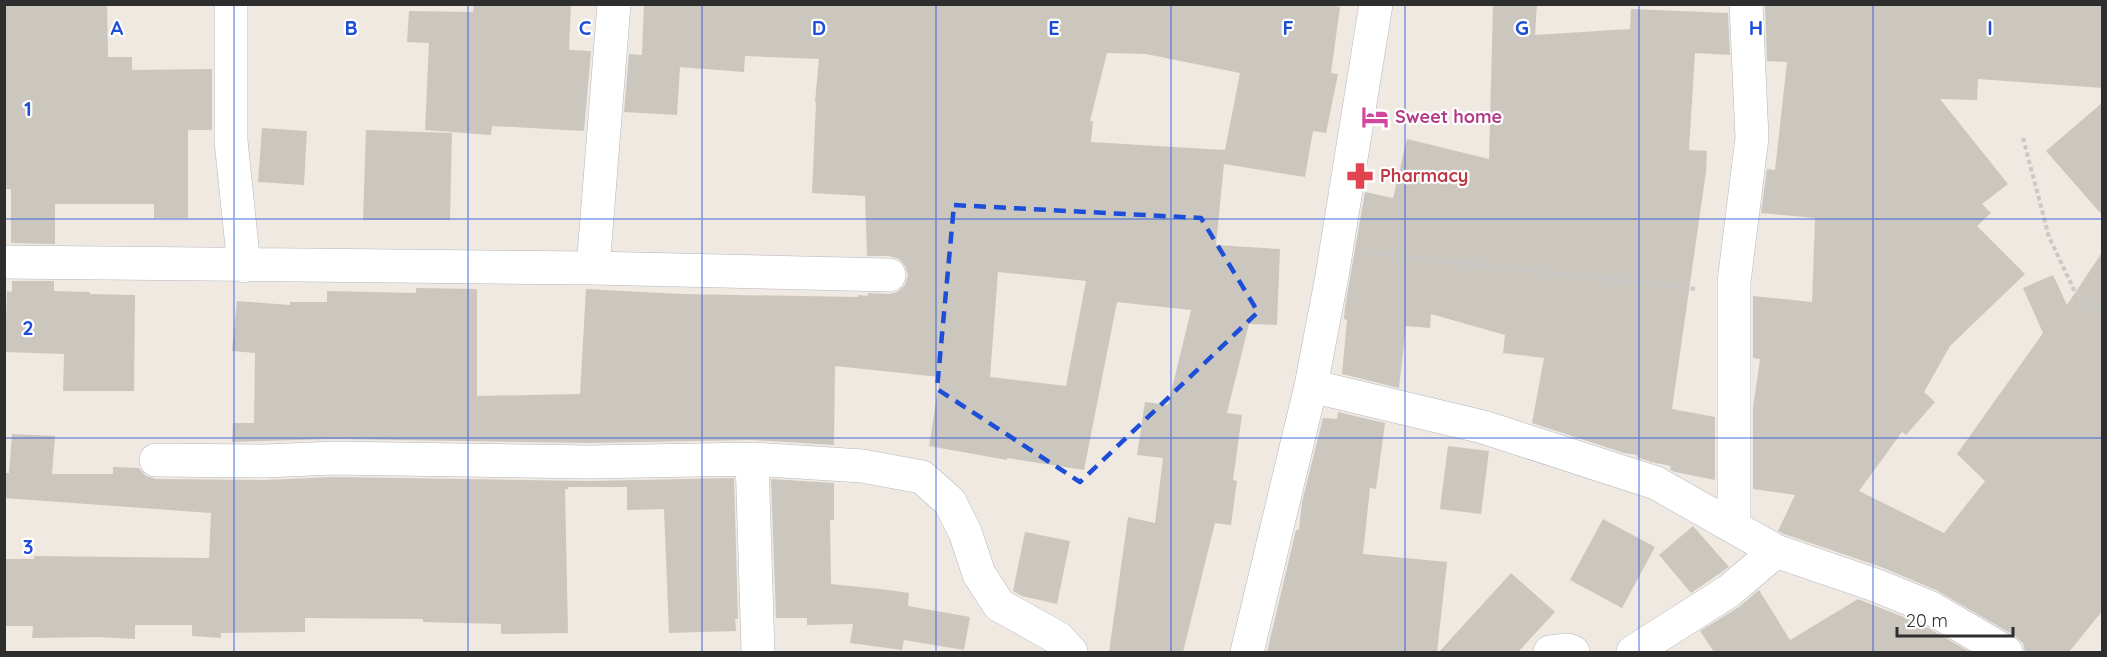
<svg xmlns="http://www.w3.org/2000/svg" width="2107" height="657" font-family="Quicksand,sans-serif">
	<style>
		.building { fill: #cbc7bf; fill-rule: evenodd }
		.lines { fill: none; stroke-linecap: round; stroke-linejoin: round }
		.street-casing { stroke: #b4b7c1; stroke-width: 34 }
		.path { stroke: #c9c9c9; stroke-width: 4; stroke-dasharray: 4.5 3; stroke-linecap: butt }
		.street { stroke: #fff; stroke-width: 33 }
		.marked { fill: none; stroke: #1d4ed8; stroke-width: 4.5; stroke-dasharray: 12 8; stroke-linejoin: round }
		.grid { fill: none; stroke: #1d4ed8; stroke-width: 1.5; stroke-opacity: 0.55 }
		.labels { text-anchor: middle; stroke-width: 4.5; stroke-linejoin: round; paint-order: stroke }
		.hotel-label { font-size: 18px; font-weight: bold; fill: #b23c85; stroke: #fff; text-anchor: start }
		.health-label { font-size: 18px; font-weight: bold; fill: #be3a42; stroke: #fff; text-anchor: start }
		.grid-label { font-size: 20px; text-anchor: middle; font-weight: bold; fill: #1d4ed8; stroke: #fff; stroke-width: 4.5; stroke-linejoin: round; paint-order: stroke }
	</style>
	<rect width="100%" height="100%" fill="#efe9e1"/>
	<path class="building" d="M4,4H107L108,57H132V70L212,69V130H188V218H154V204H55V244L11,243V189H4Z
		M474,4H571L569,50L591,51L584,131L492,126L491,135L425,130L429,43L407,42L409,11L473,12Z
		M644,4H1321L1340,7L1331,73L1338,74L1326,133L1313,131L1305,177L1224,164L1216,245L1280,249L1277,325L1249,324L1227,413L1242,415L1233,480L1237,481L1231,525L1215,523L1183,652H1109L1128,517L1155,523L1163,458L1137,455L1145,402L1168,405L1191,310L1117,302L1084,470L1007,458V460L929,446L940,377L835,366L834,445L752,440L589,443L333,439L232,442L233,423H254L255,353L232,351L237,301L290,305V302H327V291L416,293V288L477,289V396L580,394L586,289L681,294L858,297V295L868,296V293L889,294L897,292L905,285L908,275L905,266L899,259L889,256H867L865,196L812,193L816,102H815L819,59L745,56L744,72L680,67L677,115L624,112L629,54L642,55ZM1107,53L1146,54L1240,73L1225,150L1091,142L1093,121H1090ZM998,272L1086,281L1066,386L990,377Z
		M1493,4H1537L1535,35L1630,29L1631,9L1728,13L1730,55L1695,53L1689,150L1707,151L1706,172L1672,409L1715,417V480L1675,472L1670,470L1671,466L1651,462L1637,457V455L1624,453L1532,423L1544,358L1503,353L1505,335L1431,314L1430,328L1406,326L1399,388L1342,374L1347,320L1344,319L1345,307L1365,192L1393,198L1407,139L1489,159Z
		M1765,4H2103V88L1978,79L1977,100L1940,99L2008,184L1982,204L1991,213L1977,226L2025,274L1950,346L1924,392L1935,402L1906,435L1902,432L1859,491L1944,533L1985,481L1957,454L2043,333L2023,288L2053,275L2067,305L2103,251V610L2069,652H2025L2023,643L2015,636L1936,590L1881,567L1784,534L1778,531L1795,495L1753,489V408L1760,359L1753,358V296L1812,302L1815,218L1761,213L1767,169L1775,170L1787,62L1767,61Z
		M2103,102V216L2046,151Z
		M262,128L307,131L304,185L258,182Z
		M366,130L452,133L450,220H363Z
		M12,281H54V291L90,292V294L135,295L134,391H63L64,354L5,352L7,291L12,292Z
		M1338,412L1385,423L1376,489L1370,488L1363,554L1447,562L1437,652H1267L1296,530H1299L1302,502L1323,418L1337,419Z
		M12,434L55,436L52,474H113V467L139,468L146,476L156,479L266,480L333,477L589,481L734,478L738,619H735L736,631L669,633L664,509L627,510V487H568V489H565L568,633L501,634V624L423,622V619L305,618V632L221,633V638L192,636V625H135V639L99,637L32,638L33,626H4V559H34V556L209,558L211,513L4,498V473H9Z
		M1448,446L1489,451L1481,514L1440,509Z
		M771,479L834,483V520H830L831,584L889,590L909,593L908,606L970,617L964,650L904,640L902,650L850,643L853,624L807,625V618H776Z
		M1603,519L1655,547L1622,608L1570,580Z
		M1693,526L1729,567L1691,593L1659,555Z
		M1025,532L1070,541L1057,604L1022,596L1013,591Z
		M1511,573L1555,612L1518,652H1439Z
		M1759,590L1790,640L1858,599L1921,624L1970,652H1714L1700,631L1739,607Z"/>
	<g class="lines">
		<defs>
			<path id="street" d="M231,4V141L244,266
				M4,262L593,268L889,275
				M593,268L614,4
				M1311,386L1483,427L1656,483L1776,551L1875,585L1929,607L2006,652
				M752,459L758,652
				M156,460L266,461L333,458L589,462L752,459L862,466L922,477L950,502L965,532L979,574L999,605L1058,638L1071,652
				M1734,527V282L1752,138L1746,4
				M1247,652L1311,386L1332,276L1376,4
				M1550,652L1568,650L1573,652
				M1633,652L1729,591L1776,551"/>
		</defs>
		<use href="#street" class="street-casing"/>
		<path class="path" d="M2023,138L2049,237L2075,292L2102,314
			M1370,253L1697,289"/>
		<use href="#street" class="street"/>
	</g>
	<path class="marked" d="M954,205L1201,218L1258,312L1080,482L937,389Z"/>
	<path class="grid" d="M234,4V652M468,4V652M702,4V652M936,4V652M1171,4V652M1405,4V652M1639,4V652M1873,4V652M4,219H2102M4,438H2102"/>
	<defs>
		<symbol id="hotel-bare" viewBox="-9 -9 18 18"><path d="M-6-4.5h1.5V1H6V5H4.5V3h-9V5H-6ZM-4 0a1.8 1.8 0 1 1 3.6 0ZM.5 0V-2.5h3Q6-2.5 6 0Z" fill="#d1479c" stroke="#fff" stroke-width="2.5" paint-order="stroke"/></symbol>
		<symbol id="pharmacy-bare" viewBox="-9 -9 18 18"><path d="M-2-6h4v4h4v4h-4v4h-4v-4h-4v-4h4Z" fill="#e0444e" stroke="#fff" stroke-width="2.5" paint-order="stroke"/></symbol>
	</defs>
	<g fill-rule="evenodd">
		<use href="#hotel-bare" x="1356" y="98" width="38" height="38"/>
		<use href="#pharmacy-bare" x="1341" y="157" width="38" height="38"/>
	</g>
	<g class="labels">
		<g class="hotel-label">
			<text x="1395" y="123">Sweet home</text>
		</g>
		<g class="health-label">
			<text x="1380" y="182">Pharmacy</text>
		</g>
	</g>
	<g class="grid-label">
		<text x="117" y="35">A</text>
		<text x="351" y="35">B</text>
		<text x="585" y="35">C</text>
		<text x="819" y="35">D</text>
		<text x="1054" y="35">E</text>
		<text x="1288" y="35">F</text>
		<text x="1522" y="35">G</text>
		<text x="1756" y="35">H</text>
		<text x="1990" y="35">I</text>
		<text x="28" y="116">1</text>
		<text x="28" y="335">2</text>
		<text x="28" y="554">3</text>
	</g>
	<rect width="2107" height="657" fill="none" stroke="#2e2e2e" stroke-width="12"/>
	<path d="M1897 627v9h116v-9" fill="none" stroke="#2e2e2e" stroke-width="3"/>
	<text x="1906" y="627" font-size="18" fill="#2e2e2e" stroke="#ffffff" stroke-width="4.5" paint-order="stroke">20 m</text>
</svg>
